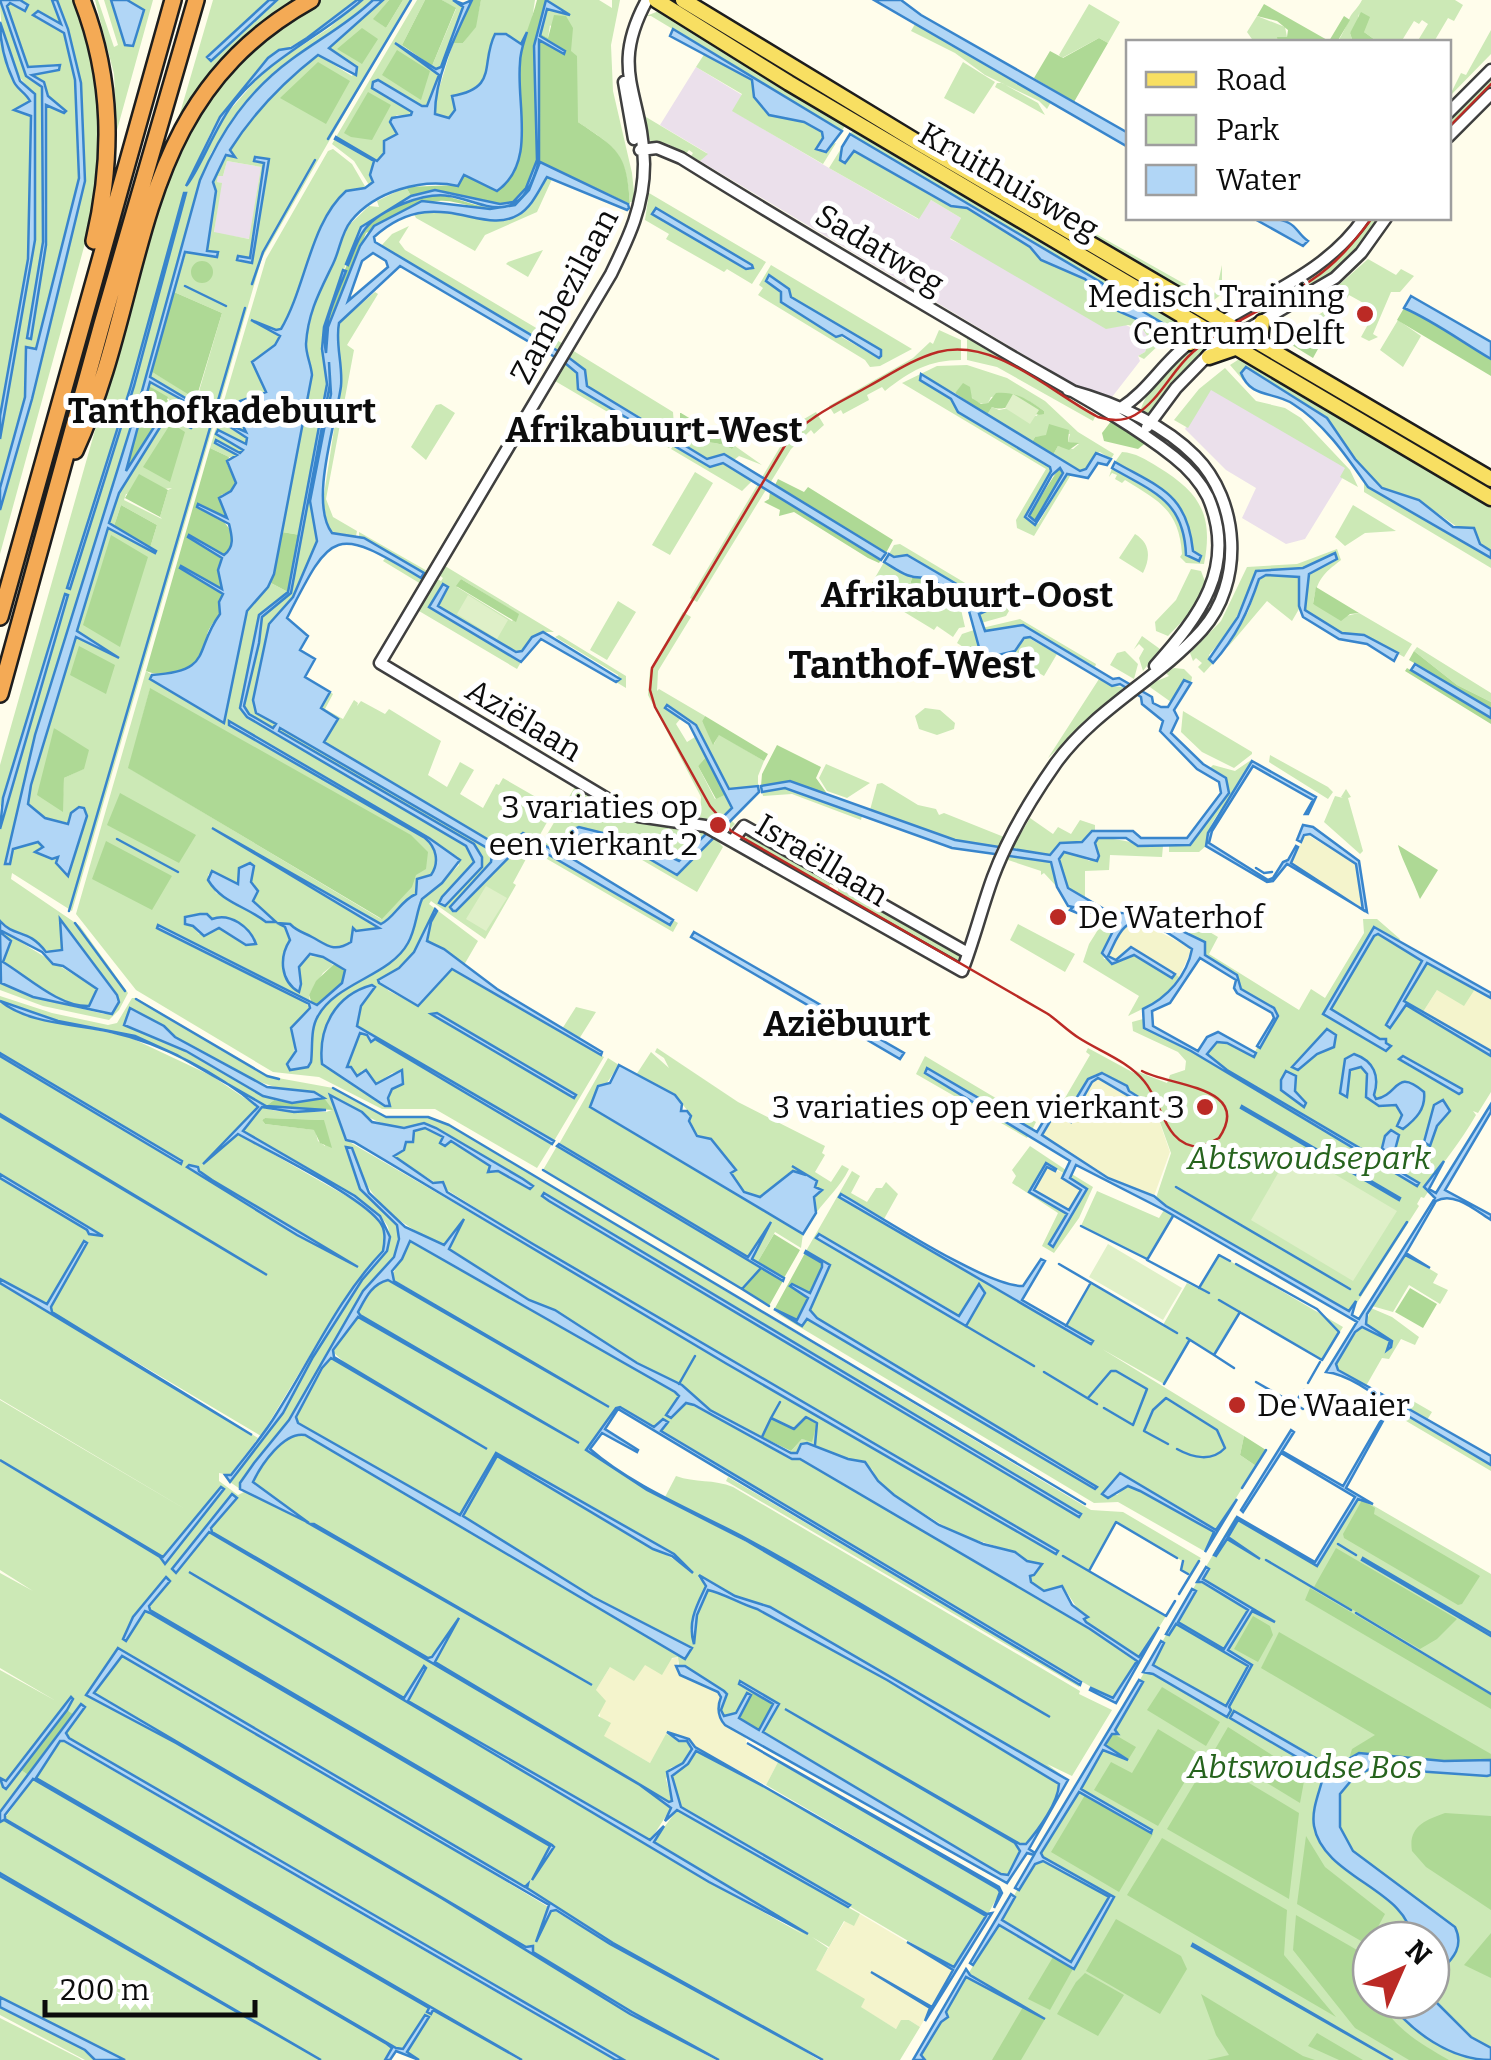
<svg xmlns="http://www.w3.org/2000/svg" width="1491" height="2060" font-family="Bitter,serif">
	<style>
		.industrial { fill: #ebe0eb }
		.farmland { fill: #f4f4cc }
		.green { fill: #cce9b6; fill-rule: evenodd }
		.forest { fill: #aed995 }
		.pitch { fill: #dff0c8 }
		.water { fill: #b1d6f6; stroke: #3885cc; stroke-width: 2.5; fill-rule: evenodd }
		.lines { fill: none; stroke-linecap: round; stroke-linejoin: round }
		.stream { stroke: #3885cc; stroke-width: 2.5 }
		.minor-casing { stroke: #3f3f3f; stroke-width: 15 }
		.major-casing { stroke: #1d1d1d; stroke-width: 19 }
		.highway-casing { stroke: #1d1d1d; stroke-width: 20 }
		.minor { stroke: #fff; stroke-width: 10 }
		.major { stroke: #f8df62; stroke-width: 14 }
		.highway { stroke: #f4aa55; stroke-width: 15 }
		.tram { stroke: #bb2a25; stroke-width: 2.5 }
		.poi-dot { fill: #bb2a25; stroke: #fff; stroke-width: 4 }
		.labels { text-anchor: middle; stroke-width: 10; stroke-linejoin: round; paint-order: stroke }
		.street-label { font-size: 32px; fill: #0c0c0c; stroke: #fff }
		.poi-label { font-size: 32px; fill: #0c0c0c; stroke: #fff; text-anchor: end }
		.park-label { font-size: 32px; font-style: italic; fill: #26631d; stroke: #fff }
		.neighbourhood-label { font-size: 35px; font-weight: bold; fill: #0c0c0c; stroke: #fff }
		.quarter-label { font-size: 38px; font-weight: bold; fill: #0c0c0c; stroke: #fff }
	</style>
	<rect width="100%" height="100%" fill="#fffdeb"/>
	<path class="industrial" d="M696,67L742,95L733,111L829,168L918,219L931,200L961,218L950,239L1130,327L1142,328L1150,340L1145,352L1138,356L1140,361L1112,397L1076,386L700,161L707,153L660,125Z
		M227,161L261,167L250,239L214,233L221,183L217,182L218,175L223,176Z
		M1210,386L1348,469L1305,539L1286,544L1242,518L1256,488L1226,470L1185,429Z"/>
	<path class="farmland" d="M1306,834L1356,864L1364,909L1290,863Z
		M1139,921L1192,949L1179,977L1131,947L1116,960L1108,956L1125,925Z
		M1437,990H1474L1491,998V1051L1423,1012Z
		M1098,1078L1147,1104L1157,1115L1170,1152L1154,1196L1108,1178L1041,1135L1056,1112L1071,1121L1092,1082Z
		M1047,1167L1065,1174L1063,1179L1081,1189L1069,1210L1034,1190Z
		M679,1657L677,1666L686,1678L718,1692L722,1697L718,1704L720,1719L745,1736L747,1745L778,1762L766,1785L695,1747L689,1739L664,1740L650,1763L603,1736L596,1690L610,1667L645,1665Z
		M860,1914L954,1970L920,2027L909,2020H902L896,2029L860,2007L864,2000L815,1970L845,1921L854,1925Z"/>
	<path class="green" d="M20,0H52L62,25L34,17L64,33L75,80L79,178L36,350L26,348L25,396L0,488V439L35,240L32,90C9,73 0,29 0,2L26,76L42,87L43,242L27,337L31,339L46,245V105L50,99L44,82L32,75L61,68L58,64L28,67L7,6L10,3L26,11L27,4Z
		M57,0H74C104,69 103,141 93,214L0,554V510L32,399L85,181C85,122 78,55 57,0Z
		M95,0H98L114,47L118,45L104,0H111L125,45L144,10L127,0H153L117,130L114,74Z
		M213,0H269L207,56L211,60L277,0H294C249,36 209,70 178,120Z
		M318,0H357L307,38L268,58L211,132L186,186L222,119L266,69L329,28L362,0H373L357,15L271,76L234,116L211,153L200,180L142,391L35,735L6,863L10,864L13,849L38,841L43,847L36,851L59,858L56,863L68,875L69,823L45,818L28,804L31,785L76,636L119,658L77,631L108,527L155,552L150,548L157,525L121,505L114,526L109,524L119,493L168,415L192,426L189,413L149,386L150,382L197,407L150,377L152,372L197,398L222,313L174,292L186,252L217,256L207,251L216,191L213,182C238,131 271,92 318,55L352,76L357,67L328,48L383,0H389L374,19L386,28L403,0H410L262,258L72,911L12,873L11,879L80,926L128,993L119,1010L109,1020L43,1006L0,990V976L2,983L33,997L104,1014H112L119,1002L60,921L62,951C40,956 30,933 8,930L0,921V829L68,595H65L0,808V765L170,166L212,93L259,44ZM255,157L268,160L251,263L237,260L238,256L249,258L265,162L255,161ZM227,161L261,167L249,239L214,232L222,183L217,182L218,176H223ZM184,193L186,194L134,386L68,589L130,389ZM172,488L168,490L160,517L162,519L124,500L126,494ZM54,728L83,769L64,778L62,811Z
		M417,0H425L402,45L439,75L427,107L372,88L412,112L411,116L397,115L391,120L397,134L384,141V154L377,161L336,137Z
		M442,0H453L463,6L441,67L437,69L432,66L456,9Z
		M481,0H535L531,26L521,44L506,34L492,39C487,73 489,87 452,96L455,110L449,118L435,115V102L453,43H463L475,27Z
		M549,0H599L612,8V0H620L611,45L613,91L632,173L635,202H630C626,153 617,148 578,122C574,71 585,69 550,25L548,38L541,34L547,8L570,15L552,6Z
		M1362,0H1455L1463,5L1454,21L1448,18L1435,40L1438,42H1417L1428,24L1422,20L1419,24L1414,21L1401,42H1378L1364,32L1359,14L1356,26L1350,33L1353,42H1337C1343,35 1347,23 1350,17C1354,10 1358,8 1362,0Z
		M1089,4L1120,22L1108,43L1099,38L1062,58L1059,55Z
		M659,11L667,13L847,122L842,131L651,16H646Z
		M1257,16L1285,27L1287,37L1277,40L1278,42H1254L1247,32Z
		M915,24L1051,102L1047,109L1039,101L985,75L955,53L911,31Z
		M1491,30V54L1449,97L1461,73L1466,75Z
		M0,41L15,86L26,94L30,102L15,110L31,116L28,259L0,416Z
		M705,53L752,80L756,100L765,111L804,122L822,132L823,138L817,148L836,143L823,164L732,111L742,94L696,67Z
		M963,62L995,82L974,114L944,98Z
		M1491,74V92L1448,134L1449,117Z
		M997,83H1002L1038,103L1045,115L995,87Z
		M867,105L1206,296L1216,292L1222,265V294L1207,305L866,107Z
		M641,114L708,154L700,161L691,156L693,153L689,150L686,154L668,144L651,142L645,131Z
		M855,128L1174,318L1181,324L1144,359L1138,356L1145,352L1150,340L1142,328L1128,325L1106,329L950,238L961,218L931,200L919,219L829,168L842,147L845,162L853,151L951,206L967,208L1030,247L1041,260L1085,279L1118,311L1161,329L1138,308L1102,283L850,134Z
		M335,139L374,161L373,182L369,185L354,161L332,144Z
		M333,149L352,164L366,188L346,191C309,224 307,286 281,329L276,330L252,319L280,336L275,345L252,362L266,392L240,401L235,410L248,433L222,419L221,423L248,438L246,444L219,430L217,434L243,450L241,453L217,440L239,456L229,457L210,448L266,259L328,151Z
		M547,177H553L537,212L485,235L475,251L416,218L414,214L441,210L490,219L524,211Z
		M406,187L411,196L361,227L336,289L324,327L322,349L327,384L300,535L282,532L312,375L306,341L318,287L346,228L369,206L379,207L377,201Z
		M649,193L766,262L752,284L727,269L724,272L666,239L669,234L645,220ZM656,208L751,265L750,270L653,214Z
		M1367,218H1380L1343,268L1265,317L1255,311L1297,285Z
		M409,226L399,242L405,250L565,345L559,352L381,246L392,234Z
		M543,250L528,277L506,264L508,262Z
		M1368,259L1396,275L1401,269L1414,276L1400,292H1391L1373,334L1378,337L1369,341L1361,337L1376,310L1349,295L1334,322L1318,315L1328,309L1332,291Z
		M771,265L912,349L880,366L870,367L865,360L758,295L763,288L759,285ZM788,289L791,296L882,356L878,358L781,302V292Z
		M375,292L378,294L347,345L354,350L326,499L333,517L357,531L356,536L332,533L328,529L323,501L341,384L337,332L339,323Z
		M1398,320L1421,336L1403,367L1380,350Z
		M950,324L1096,415L1093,421L997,367L967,360V339L946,325Z
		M939,330L961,340V360C929,360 910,371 885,391L882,387L867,395L869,400L843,414L841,410L834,414L829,406L913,358L930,342L933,344Z
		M1207,339L1210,342L1214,339V345L1182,372L1151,413L1147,417L1139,415C1147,383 1181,356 1207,339Z
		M572,350L673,412L675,439L586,386L585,370L568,357Z
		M1244,356L1491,503V551L1419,500L1382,488L1355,459L1327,418L1316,410L1246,367L1241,373L1243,380L1230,365Z
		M565,363L577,373L579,389L671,445L669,448L555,381Z
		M967,365L1007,378L1045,401L1078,432L1114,454L1111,459L1100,452L1095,454L1086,469L1080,471L1053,455L1058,446L1073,449L1079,444L1068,442L1070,434L1035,437L1032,442L987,415L992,407L999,410L1014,407L1036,416L1044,411C1023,396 1017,394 991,397L988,403C975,407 969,393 963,384L955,393L920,375L951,399L958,412L1050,467L1051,471L1025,517L1038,524L1066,476L1072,473L1034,536L1017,528L1016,520L1046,469L902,383L937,366Z
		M1225,368L1256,401L1285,408L1301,418L1350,470L1358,487L1340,477L1345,468L1211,390L1188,428L1174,420L1199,389Z
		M330,384L331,394L310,501L317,541L293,597L267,631L253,700L276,725L274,728L249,714L243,707L259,643L262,617L291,592Z
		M1340,402L1380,417L1491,482V494Z
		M441,404L455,413L426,460L411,447L436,405Z
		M816,412L824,425L814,434L811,430L791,449L697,602L690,598L789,432L797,423Z
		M680,435C700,446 712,438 732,449L735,446L762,465L739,456L734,460L724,454L707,459L677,440Z
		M673,446L710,467L723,463L752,481L742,491L671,449Z
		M1122,452C1136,453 1145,459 1158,467C1199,492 1214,514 1204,564L1186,563L1180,557L1182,554C1179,510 1159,501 1125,480L1122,483L1115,479L1117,475L1112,473L1109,477L1112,468C1156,494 1181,497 1186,555L1199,561L1201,556L1193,551C1187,493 1160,489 1115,462Z
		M695,472L713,483L670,555L652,545Z
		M1364,481L1368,487L1491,558V568L1364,492Z
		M1353,505L1396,531L1365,533L1345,546L1335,537Z
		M359,532L429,572L421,584L383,561L386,557L421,578L424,573L359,537Z
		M1135,534C1150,543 1151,557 1143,573L1119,558Z
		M900,544L1007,608L1009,611L1006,616L981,623L979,614L983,604L976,605L971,593L907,555L894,557L889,554L894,545Z
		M1337,549L1341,560C1323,574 1317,579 1313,604L1346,616L1359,613L1412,644L1404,657L1364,635L1342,634L1304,610L1309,574L1337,560L1334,554L1297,570L1260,569L1230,630L1209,655L1213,663L1204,673L1198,667L1202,663L1196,658L1193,661L1190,653L1221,621L1247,567L1297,564Z
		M884,562L912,578L909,587L926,584L929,578L966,600L960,605L965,627L959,628L953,637L937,626L934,630L868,590Z
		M445,566L554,632H543L522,652L516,653L437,605L442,584L429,607L521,662L517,669L419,611L437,579L441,581L443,578L439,575ZM461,579L518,614L512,621L457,587Z
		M1191,569L1201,571L1206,584L1196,607L1168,636L1156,631L1155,622L1176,600Z
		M1271,575L1299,577V609L1292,621L1267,601L1228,647L1248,612L1261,577Z
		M271,583L288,592L259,615L240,708L247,717L466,846L474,862L444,906L482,867L479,851L474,844L278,731L280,728L487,848L492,854L491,862L451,906L453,911H457L525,841L533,846L513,883L516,885L485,939L431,901L429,904L478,941L464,965L445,949L427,941L398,968L378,980L389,991L418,1006L452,969L604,1057L554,1141L357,1026L361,1006L374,988L372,985L322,1064L385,1106L392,1089L401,1082L402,1071L392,1073L376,1084L362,1070L358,1077L347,1068L360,1033L367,1035L552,1144L537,1168L435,1109H382L319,1077L273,1072L136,990L76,914L146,671L152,675L151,680L224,722L247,610ZM150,689L238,740L381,919L129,768ZM229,722L458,857L459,865C451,874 422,895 419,903C414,919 417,931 405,948C383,977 338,983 318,1015C310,1028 313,1048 311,1062L308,1067L293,1070C297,1041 286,1030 310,1008L298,995L310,1002L309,995L323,973L333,965L323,957L307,956L299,967L301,984L283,967V953L290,940L285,927L294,926L298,933C321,937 340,967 356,931L380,928L213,828L381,924L415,894L416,883L422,877L431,875C440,862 436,848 425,838L229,725ZM212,871L238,885L240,881L238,874L250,877L257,894L253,901L275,921L266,922L253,912L216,893L208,875ZM207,914L212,919L252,946L219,928L208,934H199L192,926L190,915Z
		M618,601L636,612L607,660L590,650Z
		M683,612L691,617L658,671L657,691L659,689L705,716L702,721L714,744L719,734L764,761L758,776V786L729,789L696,725L668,705L665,708L681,718L676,724L687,742L695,737L706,757L698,766L715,799L725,795L732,808L727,816L735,824L727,832L700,817L701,797L648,695L650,670Z
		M1020,619L1096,664L1095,667L1023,625L987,631L982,628Z
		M974,630L980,651L990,657L1015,651L1027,637L1057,654L1044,676L1012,657L1007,656L991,665L957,643L962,634Z
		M559,635L626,676V688L616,682L619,681L618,675L555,637Z
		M1142,636L1160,649L1143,671L1139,658L1144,649L1139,644L1134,649Z
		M1417,647L1491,693V702L1457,685L1414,651Z
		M1125,651L1138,664L1134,679L1110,665L1117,653Z
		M1174,668L1184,669L1192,677L1191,683L1184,680L1171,702L1147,685L1169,676L1166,673Z
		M1099,679L1112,686L1124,687L1048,758Z
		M330,692L333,694L325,709L343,719L354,700L358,703L357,706L361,701L385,714L389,709L441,741L428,775L447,787L460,762L474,770L460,794L483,808L496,784L499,785L503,778L555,808L537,840L523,833L504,849L324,742L321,708Z
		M925,708L940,710L955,723L954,729L937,735L919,729L915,716Z
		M1183,711L1252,752V754L1234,768L1202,752L1181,732Z
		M1270,755L1328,787L1333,792L1328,799L1269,762Z
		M1251,760C1246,788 1205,816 1206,846L1199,852H1169V846H1187L1229,791L1226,778L1210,768L1213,765L1235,771Z
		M826,764L870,783L847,798L827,791L819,778Z
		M882,783L918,805L936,809L939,815L944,813L1004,837L1000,847L955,840L870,810L877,784Z
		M576,785L614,809L697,827L708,833L676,862L639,842L580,827L558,853L542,843Z
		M785,788L862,816L861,820L792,794L763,796L762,792Z
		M1346,789L1351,797L1348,798L1363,851L1360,854L1324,822L1335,796L1343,798L1341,797Z
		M1030,818L1053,834L1058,827L1071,834L1080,820L1095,825V830L1082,842H1061L1051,855L1012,849Z
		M749,832L832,881L827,890L743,843Z
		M714,837L723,847L697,892L625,850L622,855L611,848L613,844L629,847L677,874Z
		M1098,838C1122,838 1139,846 1163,846L1162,857L1110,855L1109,870L1085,871V898L1068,888L1059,859L1065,851L1090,861Z
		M537,848L669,925L673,920L678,923L673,932L535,852Z
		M1008,857L1051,862L1057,887L1044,873L1041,875V871L1008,860Z
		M840,886L962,955L958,963L836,894Z
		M1145,913H1178L1218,937L1209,954L1299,1010L1311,989L1325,998L1364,933L1363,919H1377L1400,939L1399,942L1374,930L1425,959L1407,994L1426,963L1475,989L1464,1006L1437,990L1423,1012L1413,1007L1491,1054V1092L1478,1113L1473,1111L1476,1115C1461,1142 1442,1163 1425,1190L1428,1192L1424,1198L1421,1197L1417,1204L1419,1206L1348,1317L1155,1201L1171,1153L1157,1114L1147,1103L1096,1074L1075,1102L1079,1105L1077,1110L1061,1099L1065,1098L1090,1055L1086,1052L1088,1048L1134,1073L1136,1071L1167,1083L1170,1075L1185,1070L1186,1061L1178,1052L1133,1031L1132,1022L1143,1019L1146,1029L1201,1054L1217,1036L1253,1055L1275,1017L1273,1011L1238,990L1239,978L1204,955L1191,934L1171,928Z
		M1106,917L1118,923L1102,953L1104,959L1123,961L1128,955L1135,954L1172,977L1175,974L1179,977L1163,999L1128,1016L1139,996L1083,962L1089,944Z
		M1018,924L1075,954L1065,972L1010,940Z
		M1,930L97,989L89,1006C59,1006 27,977 3,962L11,941Z
		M0,996L52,1013L108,1025L117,1023L132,998H136L267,1076L333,1088L386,1117H428L449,1125L1091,1510L1123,1512L1201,1558L1190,1575L1181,1570L1184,1562L1116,1522L1089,1571L1166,1616L1140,1658L1086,1622L1064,1588L1044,1591L1030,1582V1575L1040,1564L1027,1561L1015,1552L957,1534L894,1495L878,1481L872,1469L807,1443L798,1453L785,1451H791L802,1439L808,1440L817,1423L806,1417L797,1428L767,1429L762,1437L710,1410L682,1385L637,1363L581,1330L572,1320L529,1300L449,1248L463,1219L444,1245C390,1220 372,1202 347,1147L360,1189L397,1225L399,1232L394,1257L363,1291L289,1420L254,1463L240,1483V1489L230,1482L283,1413L313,1357L362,1280L387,1251C387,1244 390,1233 388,1227C381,1205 268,1146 243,1131L261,1107L276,1111L326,1112L332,1110L314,1092L284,1090L251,1079L175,1037L164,1026L134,1009L130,1008L124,1025L162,1039L274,1100L266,1106L260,1104L221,1079L135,1036L58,1021L0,1001ZM331,1097C355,1109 374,1124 400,1127C408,1127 416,1124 424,1123L523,1179L498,1171H488L491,1166L451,1141L445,1145L441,1142L443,1138L425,1128L414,1131L393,1156L533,1244L1057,1551L1055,1553L346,1140ZM265,1118L324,1120L325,1146L318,1141L315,1130L265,1124L262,1120ZM545,1193L1080,1513L1078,1516L543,1196Z
		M0,1003L34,1017L129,1037L212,1076L258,1107L203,1164L238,1134L355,1201L381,1222L385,1234L383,1251L366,1269L333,1317L261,1436L52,1312L51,1307L87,1243L84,1242L45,1305L0,1279V1178L87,1230L89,1234H96L59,1208L0,1174V1116L100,1176L0,1114V1056L182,1161L0,1053ZM189,1165L199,1167L198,1171L212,1180L358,1267L297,1235Z
		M576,1007L596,1012L579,1039L562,1029Z
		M657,1048L738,1102L825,1146L822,1153L825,1155L815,1172L831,1182L842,1165L849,1169C840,1187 828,1197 816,1213L815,1186L793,1172L760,1197C744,1194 737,1186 730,1173L735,1170L697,1136L688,1121L691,1115L675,1095L636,1075L651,1052L669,1068L664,1058L655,1052Z
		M925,1056L1036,1122L1032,1130L928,1068L925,1072L1029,1134L1027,1138L916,1074Z
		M608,1058L619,1065L590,1108L803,1234L801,1248L775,1232L757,1263L751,1259L772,1223L748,1257L559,1144Z
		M557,1146L761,1268L742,1289L543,1170Z
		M1030,1146L1066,1170L1065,1174L1046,1163L1029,1192L1067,1214L1050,1244L1086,1190L1070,1178V1173L1093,1187L1079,1218L1054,1253L1042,1246L1058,1213L1012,1183L1016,1176L1012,1170Z
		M852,1171L860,1176L851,1193L867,1202L876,1188H882L886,1182L898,1194L884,1219L841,1194L840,1197L1091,1344L1093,1341L1066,1326L1091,1283L1163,1325L1187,1283L1199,1289L1218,1254L1343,1327L1322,1360L1240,1312L1214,1355L1190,1341L1164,1384L1102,1349L1244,1436L1240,1455L1256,1466L1216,1530L1120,1473L1102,1494L1117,1495L1128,1485L1215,1533L1204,1551L1118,1502L1094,1503L773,1311L801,1325L806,1318H817L810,1310L830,1265L806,1251ZM819,1234L960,1317L985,1293L965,1325L817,1239Z
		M1097,1191L1159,1218L1164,1210L1173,1216L1147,1260L1081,1226Z
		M409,1241L675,1392L679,1396L666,1414L670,1417L687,1403L800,1459L1091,1629L1138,1661L1117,1695L1109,1697L966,1616L660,1431L667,1422L655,1427L621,1407L616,1408L587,1448L647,1490L762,1550L665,1497L676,1476C695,1483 714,1479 733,1487L1080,1691L1079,1694L1112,1710L1072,1776L1047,1764L1068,1780H1065L770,1607L735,1596L698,1577L706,1585L690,1630L693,1632L697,1615L708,1590C724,1594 740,1604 757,1609L887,1680L1059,1784C1058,1803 1039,1829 1026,1844L1016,1842L1020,1851L1008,1875L1001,1874L763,1732L779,1704L739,1684L753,1692L751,1695L747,1694L736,1713L724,1717L721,1710L726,1694L679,1665L678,1657L672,1658L662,1675L645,1665L634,1681L610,1667L596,1690L606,1701L598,1716L611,1723L604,1736L650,1763L666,1734L679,1741H687L692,1750L684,1763L670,1768L666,1779L672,1802H669L435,1662L458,1618L432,1657L428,1658L212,1532L211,1528L236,1498L232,1495L180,1567L209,1532L640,1785L671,1808L650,1841L516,1766L709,1882L806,1936L653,1842L677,1810L860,1914L854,1926L844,1921L829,1947L812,1937L828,1948L816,1970L865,1999L861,2007L896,2029L901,2020H909L920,2027L900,2060H823L795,2045L819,2060H719L632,2012L533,1951V1946L526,1947L96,1696L94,1693L122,1656L250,1728L610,1944L680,1980L613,1943L527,1888L528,1884L525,1887L121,1650L87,1696L176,1743L506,1936L630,2014L716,2060H624L69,1738L66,1733L80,1704L73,1714L67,1710L73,1700L70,1698L6,1782L0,1778V1670L56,1701L0,1668V1573L33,1591L0,1570V1400L190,1512L0,1399V1283L258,1438L230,1475L219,1473V1481L238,1495L248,1490L307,1522L253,1482C261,1465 284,1431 305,1435L678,1653L691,1648L593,1597L463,1516L498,1456L692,1570L674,1554L496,1453L460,1515L298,1423L296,1418L327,1361L331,1358L346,1364L333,1352L355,1317L370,1323L358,1312L378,1282L389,1280L495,1340L391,1278ZM311,1523L314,1524L546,1659L312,1526ZM189,1572L405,1699L425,1667L408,1701L500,1757ZM166,1578L169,1581L148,1606L149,1610L552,1845L554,1848L533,1879L550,1846L150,1613L145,1611L137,1622L133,1617Z
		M1405,1254L1438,1274L1433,1283L1448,1290L1440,1304L1409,1285L1393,1312L1372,1306Z
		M1371,1308L1392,1317L1419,1337L1415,1345L1401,1339L1389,1359L1382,1358L1366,1386L1338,1370L1336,1364L1359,1328L1366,1327L1389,1339L1366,1324Z
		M1406,1397L1432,1412L1427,1420L1407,1408L1404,1413L1491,1465V1471L1401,1418L1399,1410Z
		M728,1477L1080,1685L1079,1687L726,1481Z
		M1357,1496L1491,1574V2060H918L1235,1517L1317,1564ZM1371,1940H1431V2000H1371Z
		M60,1740L508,1999L616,2060H522L460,2024L519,2060H419L406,2053L429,2018L425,2016L403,2050L396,2048L5,1818L33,1779L422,2003L36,1778Z
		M695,1751L765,1787L987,1916L954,1968L681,1807L672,1776L682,1769Z
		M778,1762L998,1889L1000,1892L988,1914L766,1785Z
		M21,1770L28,1775L0,1812V1782L6,1789Z
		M4,1820L387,2044L392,2048L385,2060H125L0,1997V1876L160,1967L0,1873V1822Z
		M0,2007L85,2050L95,2060H85L0,2015Z
		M0,2018L79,2058L82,2060H0Z"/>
	<path class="forest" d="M389,0H403L386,28L373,19Z
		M425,0H442L456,8L432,66L402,45Z
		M472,0H481L476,27L463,43H453Z
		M537,0H546L534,46L537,160L527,188L513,202L500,204L435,190L411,196L406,187L457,185L464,175L497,191C537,162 516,104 520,62C521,41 532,21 537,0Z
		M1264,4L1329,41L1344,16L1350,20L1337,42H1278L1277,37H1287L1288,30L1277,21L1257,16Z
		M1361,12L1370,17L1364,32L1378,42H1353L1350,33Z
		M554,15L566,16L573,28L571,51L577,56L578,122C618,149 627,152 630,204L541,162C527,201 516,216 471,206C461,204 450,200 439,201C420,203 385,225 366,233L328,327L330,384C328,366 323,348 325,331C328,309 354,242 366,228C379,214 408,198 427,195C453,192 478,212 503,207C525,203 534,180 539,161V39L541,34L548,38Z
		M362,28L378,39L362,64L337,49Z
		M1099,38L1108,43L1074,102L1034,78L1050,51L1063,58Z
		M397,50L430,71L421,100L382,75Z
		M318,62L350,81L326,124L280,98Z
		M368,92L391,105L372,140L351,137L344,133Z
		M191 272a11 11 0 1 1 22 0a11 11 0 1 1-22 0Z
		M174,292L222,313L196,399L152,372Z
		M1404,308C1435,320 1462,342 1491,359V376L1397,320Z
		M1316,323L1328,331L1313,358L1287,342L1288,332Z
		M963,383L970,387L972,398L981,404L988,403L996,393C1015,391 1029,400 1044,411V414C1032,417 1027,409 1015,408C1005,406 1001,411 992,407L987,415L955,393Z
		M149,386L168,397L167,400L170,402L124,476Z
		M680,413H681L735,446L732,449C712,438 700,446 680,435Z
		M1112,420L1148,441L1138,449L1104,441L1102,433Z
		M171,423L185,432L170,482L143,467Z
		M1049,424L1069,430L1068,442L1079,443L1069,450L1058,446L1053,455L1032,442L1035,437L1046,435Z
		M210,448L229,457L227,464L236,483L231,491L221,495L227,519L199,504C218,517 246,531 224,555L190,536L223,558L219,579L223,590L181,566L223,595L219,602L220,614C215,620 209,627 207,635C205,643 206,651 201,659C190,672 161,678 146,671Z
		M1059,468L1063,473L1036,522L1028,517Z
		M139,474L168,490L160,517L125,498Z
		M778,479L804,492L808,487L893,540L886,553L775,485Z
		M770,492L881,560L879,563L868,558L794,512L779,516L780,510L764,502L769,499Z
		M121,505L157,525L150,548L114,526Z
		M282,532L300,535L288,592L271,583Z
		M111,535L148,557L120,647L83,625Z
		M927,577L926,584L957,602L931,607L926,584L909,588L912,578Z
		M461,579L519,614L516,622L456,586Z
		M1316,587L1359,613L1350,614L1341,621L1313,604Z
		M79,646L115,665L106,694L70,675Z
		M1414,651L1457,685L1491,702V709L1409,660Z
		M1407,668L1491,718V724L1405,671Z
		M150,688L411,835L428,852L426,869L416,875L412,887L382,919L128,768Z
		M705,716L768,754L764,761L719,735L713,745L702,721Z
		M54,728L89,750L84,769L64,778L63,812L37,795Z
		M777,745L821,767L816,778L828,795L790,781L761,786L762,774Z
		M706,757L725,795L716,799L698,766Z
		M120,793L196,835L179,863L107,825Z
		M106,841L172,876L152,910L92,879Z
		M1398,845L1438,870L1420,899C1415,885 1400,855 1398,845Z
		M333,965L343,966L345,970C344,986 328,1003 312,1004L309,995L316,981Z
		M324,1098L333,1110L266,1106L274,1100L292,1103Z
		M265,1118L324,1120L332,1148L320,1143L314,1130L265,1124L262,1120Z
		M774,1234L800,1250L784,1278L757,1263Z
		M805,1253L822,1263V1267L809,1293L793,1284L791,1287L809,1298L797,1321L775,1308Z
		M761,1268L783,1281L769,1306L742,1289Z
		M1410,1288L1437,1304L1423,1328L1395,1312Z
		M806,1417L817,1423L812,1442L802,1439L791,1451L762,1437L771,1418L794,1429Z
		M1244,1436L1266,1450L1256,1466L1240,1455Z
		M1362,1500L1375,1508L1374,1514L1480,1576L1462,1604L1458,1605L1344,1538L1343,1534Z
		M1336,1548L1457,1619L1437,1639L1420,1649L1314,1587Z
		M1310,1588L1491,1695V1709L1305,1600Z
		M1253,1616L1270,1626L1273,1635L1258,1662L1234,1649Z
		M1279,1632L1491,1754V1760L1444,1761L1360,1753L1349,1759L1352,1749L1375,1735L1261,1668Z
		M1162,1687L1220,1722L1206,1746L1147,1710Z
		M753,1692L774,1704L759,1730L738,1719Z
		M67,1710L73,1714L28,1775L21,1770Z
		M1228,1727L1305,1776L1300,1803L1214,1751Z
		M1158,1729L1201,1755L1158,1826L1094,1790L1111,1762L1132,1773Z
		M1112,1733L1136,1747L1128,1760L1106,1747Z
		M1209,1759L1299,1813L1289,1899L1167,1829Z
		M1085,1795L1153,1834L1119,1892L1051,1852Z
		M1445,1813L1491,1816V1910L1426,1867L1412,1851C1408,1827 1425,1820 1445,1813Z
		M1306,1836L1325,1867L1385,1914L1368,1945L1297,1904Z
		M1162,1838L1287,1910L1284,1955L1336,2017L1127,1895Z
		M1296,1915L1371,1958V2000H1379C1395,2029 1421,2044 1449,2060H1409L1355,2028L1293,1950Z
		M1116,1919L1181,1956L1187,1969L1160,2014L1086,1971Z
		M1491,1933V1978L1464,1965Z
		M1053,1957L1073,1969L1050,2010L1028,1999Z
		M1085,1973L1124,1995L1098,2036L1057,2014L1076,1982Z
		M1201,1994L1303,2056L1315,2060H1207L1229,2055L1216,2035Z
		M1023,2007L1045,2019L1021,2060H992Z
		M1317,2033L1363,2060H1339L1308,2046Z"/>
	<path class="pitch" d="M1013,394L1039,410L1030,424L1005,408Z
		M926,584L931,604L908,609L903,590Z
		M468,595L508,620L497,639L457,614Z
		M486,886L507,898L486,931L466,919Z
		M1292,1149L1397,1211L1353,1281L1251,1220Z
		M1108,1244L1182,1288L1163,1320L1089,1277Z"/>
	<path class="water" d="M0,0H20L28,5L25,11L10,3L7,6L28,67L60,65L59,70L32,75L44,82L48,96L66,111L64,113L46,105V245L31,339L27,338L43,242L42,87L26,76Z
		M52,0H57L68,29L81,83L85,181L32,399L0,510V488L25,397L26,347L36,349L79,178L75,80L64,33L33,15L38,11L61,24Z
		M111,0H127L144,10L133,46L125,45Z
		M269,0H277L211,61L207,57Z
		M357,0H362C321,36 270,58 235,101C216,124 200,170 186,186L220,117L268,58L279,50L291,48L307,38Z
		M373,0H383L329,48L357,67L356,75L318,55C282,83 254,112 230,150L235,157L226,155L213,182L216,191L207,251L218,252L217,257L185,252L150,377L197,405V408L150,382L126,471L170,402L190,414L188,417L172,409L170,413L193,426L191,428L167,416L119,493L109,523L156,551L155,553L108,528L77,631L119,658L76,637L31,785L28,804L45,818L68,824L71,813L79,807L84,808L87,816L68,876L56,863L58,857L52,859L35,852L43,847L38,842L13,849L10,864H5L35,735L142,391L200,180C221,131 248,91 292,59C319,39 348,24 373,0Z
		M453,0L463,4L472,0C456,34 435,76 435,114L449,118L455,110L452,96C499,88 480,64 495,34H506L521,44L527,32C524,42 520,52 520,63C516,104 537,163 497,191L464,175L458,186C422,178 375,191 351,221C341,233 340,250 333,264C320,291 308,312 306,344C306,355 311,364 312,375L274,574L268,587L247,611L224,723L150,679L152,675C214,671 193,651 220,614L219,602L223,594L180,568L181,566L222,589L218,570L222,558L188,537L189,535L224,555C235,547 232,536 229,524L197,507L198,504L227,518L219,498L231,491L236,483L227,461L237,455L215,443L216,440L240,453L243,450L216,434L218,430L246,444L247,438L221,421L246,432L234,407L240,401L266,392L252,362L275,345L280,336L251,320L276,330L281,329C306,287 310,223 346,191L365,188L373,182L370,175L374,161L335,139L336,137L377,161L384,153V141L397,134L390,122L392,118L411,115L412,112L372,88L373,82L378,80L422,106H427L439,75L395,43L436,69L441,67L463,7Z
		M546,0L570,15L547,9L540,36L565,51L564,54L539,40V161C534,179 525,205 503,207C485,209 466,198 449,196C425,192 380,209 365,229C357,239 353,253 348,265L346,264L361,227L411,196L435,190L500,204L513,202L526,188L537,160L534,46Z
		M874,0H901L921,15L1128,133V147Z
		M0,22L20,81L35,94V240L0,439V416L28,259L31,116L14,110L30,101C25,92 18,90 14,82C5,63 0,42 0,22Z
		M673,29L842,131L826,152L816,149L823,138L822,132L804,122L769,115L754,97L752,80L670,36Z
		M850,134L1102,283L1110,292L1164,324V327L1157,328L1118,311L1085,279L1041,260L1030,247L967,208L951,206L854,151L845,163L840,160L842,147Z
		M255,157L269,159L252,263L237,260L238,256L250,258L264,163L254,161Z
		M540,162L628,204L629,208L627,210L547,177C539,190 532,207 518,215C481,237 434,182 374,237L375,242L568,357L585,370L587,386L707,459L724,454L886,553L881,560L723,463L710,467L578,389L577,373L565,363L400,266L339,323C335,344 343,364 341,386C336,423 309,502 332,533L364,538L424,573L421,578C334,525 332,530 287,618L308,636L300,650L315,659L305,677L330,692L321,708L338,719L324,742L504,849L523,833L558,853L574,829L579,827L639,842L679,861L732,808L689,724L665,708L667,705L696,725L729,789L758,786L759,792L677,875L629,847L579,836L568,856L673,920L670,925L525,841L456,911H453L450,907L491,862L492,854L487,848L280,728L279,731L474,844L482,857V867L445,906L439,903L442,897L474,862L466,846L247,717L240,708L259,615L288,592L327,384L322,349L324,327L343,270L346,271C336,297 321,325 326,353L328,327L360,246L374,226L422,201L490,209L515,205L529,190ZM373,253L386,261L388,267L348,301L362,261ZM329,362L331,394L310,501L317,541L293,597L269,624L253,700L256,713L276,724L273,728L249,714L244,706L259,643L262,617L291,593L330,384Z
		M184,193H186L134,386L70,589L67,588L130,389Z
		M656,208L752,265L753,268L746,269L652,214Z
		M1253,218C1262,217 1280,218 1289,223C1297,227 1299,235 1308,241L1303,246Z
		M769,275L789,289L791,297L881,350V356L879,358L842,335L836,337L781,302V292L766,281Z
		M1411,296L1491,342V359C1462,342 1434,321 1404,308Z
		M1246,367L1327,418L1355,459L1382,488L1419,500L1453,527L1474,528L1480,544L1491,551V558L1368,487C1347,457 1325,424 1293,404C1274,391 1251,399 1241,373Z
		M921,374L1080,471L1086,469L1096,453L1111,459L1107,465L1098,463L1088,478L1067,474L1035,525L1025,517L1051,471L1050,467L958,412L951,399L920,380ZM1060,468L1063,473L1035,521L1029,516L1052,475Z
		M1115,462C1160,488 1187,493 1193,551L1201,556L1199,561L1186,555C1184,500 1153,492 1112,468Z
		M1335,553L1337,559L1309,574L1305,610L1342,633L1364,635L1398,653L1394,661L1367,644L1339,639L1303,617L1299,606V577L1266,575L1259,579C1248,612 1236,637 1213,663L1209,659L1238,617L1256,571L1303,568Z
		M889,554L894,557L907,555L972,593L976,604L984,603L986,611L979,614L985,631L1023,625L1113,679L1119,678L1152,697L1153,703L1161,707H1168L1184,680L1191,683L1174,710L1178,718L1171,733L1203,764L1226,778L1229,793L1190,845L1138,846L1126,838H1098L1095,843L1099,856L1097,861L1064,852L1059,859L1068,888L1104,909L1120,913H1145L1205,942V955L1237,975L1241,989L1274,1008L1278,1016L1260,1048L1257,1046L1274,1018L1272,1013L1237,993L1234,988L1236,980L1200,958L1170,1003L1152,1011L1153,1026L1198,1051L1207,1037L1218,1032L1256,1053L1254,1057L1227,1043L1217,1042L1207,1054L1227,1070L1419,1183L1417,1186L1191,1051L1144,1028L1143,1009C1167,998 1187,976 1192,949C1176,939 1142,910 1125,927C1117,934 1113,947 1108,956L1116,960L1131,947L1175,974L1172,978L1134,955L1112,964L1102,953L1117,923L1095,909L1092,913L1081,907L1077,913L1070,910L1073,907L1068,906L1057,887L1051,862L952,848L785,788L762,792L761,786L790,781L955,840L1050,855L1060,843L1082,842L1092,831H1133L1141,838H1187L1221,793L1219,782L1197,769L1160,731L1163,721L1142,704L1141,697L1120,684L1112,686L1030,637L1024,638L1015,651L990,657L980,651L966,600L927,577C909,580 899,571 884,562Z
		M443,584L448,587L438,606L516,652L522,651L532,637L543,632L620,679L616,682L541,639L521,662L429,607Z
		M65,594L68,595L0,829L3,798Z
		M1415,664L1491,709V718L1411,670Z
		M229,721L429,838L460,860L442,883L422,899C416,913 416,929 408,943C390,976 337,982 318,1016C310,1029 313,1048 311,1062L308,1067L290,1070L287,1064L296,1051L291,1028L310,1008L309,1004L157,928L158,925L317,1005L342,983L345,970L323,957L310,954L299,967L301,984L299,992C280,981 279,957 290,940L285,927L277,923L290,924C298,932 303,932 312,937C327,945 334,953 351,942L353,928L356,931L379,928L212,828L381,924C395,917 400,901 416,894L417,879L431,875C440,862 436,847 425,838L229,725Z
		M1252,761L1316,797L1308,814H1305L1313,800L1253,766L1212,831L1209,843L1268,880L1273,878L1283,862L1288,860L1296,846L1298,847L1291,863L1363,910L1356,864L1310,834L1304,835L1301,842L1297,840L1303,825L1313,827L1359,861L1367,912L1287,864L1273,881L1267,882L1206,846L1208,833Z
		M250,863L254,866L251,882L258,891L253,901L276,922H266C246,906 222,903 208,880L212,871L238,884L239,868Z
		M435,909L437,911L431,922L427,941L444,949L497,989L602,1052L601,1055L452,969L418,1006L379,983L378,980L399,968L414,952Z
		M200,914H207L212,919C230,912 250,927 256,944L246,945L219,928L204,936L193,926L185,924V917Z
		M60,919L117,995L119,1002L112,1014L33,997L1,983L0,932L11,941L3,962C28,977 59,1007 89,1006L97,989L63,966L53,964L42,952L0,930V921C15,938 28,928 46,952L62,950Z
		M1374,927L1491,993V998L1427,963L1404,1001L1491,1051V1056L1406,1005L1390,1028L1386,1025L1422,961L1378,934L1374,936L1331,1009L1380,1039H1386V1043L1391,1046L1386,1051L1323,1014Z
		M694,932L904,1053L900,1059L691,937Z
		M372,985L375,987L361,1006L357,1026L554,1141L552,1144L375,1039L371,1042L367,1035L360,1033L347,1067H351L357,1076L366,1070L376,1084L402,1070L403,1084L392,1089L388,1098L390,1106H385L322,1064C318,1028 335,995 372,985Z
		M0,1001L58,1021L135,1036L177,1055L266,1106L326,1110L294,1112L262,1107L243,1131L355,1196L380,1216L390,1237L387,1251L362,1280L313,1357L283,1413L230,1482L225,1475H231C247,1454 264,1435 277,1413C312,1358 338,1298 383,1251C385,1240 386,1229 379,1221C357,1194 272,1153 238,1134L203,1164L258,1107C220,1074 161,1043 111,1032C76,1024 28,1024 0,1001Z
		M130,1008L164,1026L175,1037L267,1087L314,1092L324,1098L292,1103L263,1096L186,1051L124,1025Z
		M437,1013L576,1095L574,1098L431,1014Z
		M1327,1029L1336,1035L1334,1047L1317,1054L1298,1070L1292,1067Z
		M0,1053L182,1161L181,1164L0,1056Z
		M1354,1054C1374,1061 1380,1076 1374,1095L1376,1099C1399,1095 1395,1067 1424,1092C1426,1109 1416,1119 1403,1129L1397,1126L1402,1115L1396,1105L1379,1106L1366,1097L1367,1074L1361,1067L1350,1070L1347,1097L1340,1093L1345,1059Z
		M1403,1056L1462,1089V1092L1459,1094L1399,1059Z
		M619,1065L675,1095L682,1104L681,1111H687L691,1116L689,1121L697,1136L711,1139L736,1170L731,1173L744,1192L760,1197L793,1171L806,1175L792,1166L817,1181L815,1187L822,1190L814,1197L816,1213L803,1234L590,1107L598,1086L610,1083Z
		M927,1068L1037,1132L1053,1105L1075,1115L1071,1122L1055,1113L1042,1135L1108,1178L1154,1196L1166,1206L1349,1311L1356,1301L1352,1315L1359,1319L1435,1198L1424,1187L1444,1161L1429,1189L1436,1193L1491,1104V1112L1445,1190L1491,1215V1220C1475,1210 1454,1191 1436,1201L1406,1253L1430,1268L1405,1255L1367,1314L1366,1324L1392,1341L1391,1347L1387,1350L1390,1341L1362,1327L1355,1332L1336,1364L1338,1370L1394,1401L1346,1488L1373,1504L1358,1499L1317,1566L1238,1520L1228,1537L1260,1559L1227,1539L1216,1556L1214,1555L1237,1517L1315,1562L1355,1497L1281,1453L1243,1512L1241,1510L1291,1430L1294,1432L1282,1451L1343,1486L1388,1408C1375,1391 1344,1374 1326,1372L1357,1322L1164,1210L1076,1165L1070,1178L1087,1189L1053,1247L1049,1244L1067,1214L1029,1192L1046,1163L1056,1169L1055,1171L1047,1167L1034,1190L1069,1210L1081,1190L1062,1178L1070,1161L925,1073Z
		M1286,1071L1296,1076L1295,1091L1306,1103L1304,1107L1281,1090V1080Z
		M1102,1073L1127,1086L1129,1091L1148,1103L1146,1106L1098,1078L1092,1082L1079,1105L1074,1102L1088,1079Z
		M330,1095L362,1112L372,1122L404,1128L424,1123L436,1128L523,1179L533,1186L530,1189L498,1171L488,1172L490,1166L451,1141L445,1146L440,1143L443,1137L425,1128L414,1131L413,1142H406L404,1150L394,1156L433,1183L443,1182L447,1192L533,1244L1058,1551L1056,1554L727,1364L354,1142L346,1140Z
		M1443,1100L1450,1111L1437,1126L1430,1146L1424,1142L1434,1105Z
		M1242,1106L1400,1198L1399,1200L1241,1108Z
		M0,1114L267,1275L0,1116Z
		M1391,1130L1399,1135L1395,1150L1401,1159L1415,1161L1424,1149L1430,1153L1427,1162L1415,1170L1400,1166L1382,1148L1385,1136Z
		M559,1144L748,1257L771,1222L752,1259L784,1278L783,1281L557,1146Z
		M346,1147L352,1148L369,1193L405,1227L444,1245L464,1219L449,1249L529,1300L555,1310L637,1363L682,1385L710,1410L791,1453H797L801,1444L807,1443L848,1459L865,1462L878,1481L894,1495L939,1525L983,1544L1015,1552L1027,1561L1042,1564L1034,1575L1030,1576L1031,1582L1044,1591L1062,1586L1072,1605L1088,1617L1084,1619L1086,1622L1139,1657L1159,1627L1116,1703L1090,1690L1091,1688L1113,1698L1137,1661L1090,1629L800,1459H792L694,1405L686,1403L671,1418L666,1415L679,1396L675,1392L410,1241L402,1259L392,1271L394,1281L609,1407L388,1280C372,1284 366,1297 358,1312L360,1315L579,1443L358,1317L333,1350L334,1357L487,1449L331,1358L322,1368L296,1417L298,1423L460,1515L496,1453L674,1554L693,1573L672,1556L653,1549L497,1456L463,1516L593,1597L692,1648L685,1659L305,1435C284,1431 261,1465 253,1482L309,1523L240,1489V1483L254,1463L289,1420L363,1291L394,1257L399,1239L397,1225L360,1189Z
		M189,1165L198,1167L199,1171L212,1180L358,1267L297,1235L187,1167Z
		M0,1174L103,1236L89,1234L87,1230L0,1178Z
		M544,1193L1081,1514L1079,1517L549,1201L542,1196Z
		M841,1194C878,1215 987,1287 1023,1286L1041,1259L1045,1261L1022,1300L1093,1341L1091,1344L839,1197Z
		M819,1234L959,1316L979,1284L985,1293L966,1326L816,1238Z
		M84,1241L87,1243L51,1307L52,1312L252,1435L0,1283V1279L47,1304Z
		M806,1251L830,1265L810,1310L817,1318L1097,1487L1095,1489L807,1319L802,1326L774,1309L797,1320L808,1298L790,1286L792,1284L810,1293L822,1267V1263L805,1253Z
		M620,1407L654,1427L663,1419L668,1422L661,1431L1081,1682L1080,1685L618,1409L605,1429L638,1450L637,1452L602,1433L590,1449C633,1487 697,1512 747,1539C850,1595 949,1658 1050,1717L747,1541L647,1490L586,1450L616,1408Z
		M1407,1408L1491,1456V1465L1403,1413Z
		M0,1460L163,1557L221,1487L224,1489L165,1564L160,1557Z
		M1120,1473L1216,1530L1237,1499L1205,1552L1214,1532L1140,1491L1128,1486L1108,1498L1102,1494Z
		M232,1494L237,1498L211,1528L212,1532L428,1658L432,1657L459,1618L435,1662L669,1802L672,1801L667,1772L683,1763L692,1749L687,1741H679L667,1732L689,1739L695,1747L987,1914L992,1913L925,2021L930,2008L871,1972L932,2007L953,1970L907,1942L954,1967L986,1916L765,1787L696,1751L688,1764L672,1776L681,1807L850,1905L848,1907L677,1810L665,1821L671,1808L640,1785L209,1532L176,1573L172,1569Z
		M310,1524H314L592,1685Z
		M1363,1558L1491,1633V1636L1362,1560Z
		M1206,1567L1209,1569L1203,1579L1275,1622L1252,1611L1228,1650L1252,1665L1229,1707L1231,1710L1227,1717L1153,1674L1143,1672L1161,1641L1164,1643L1153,1665L1226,1706L1248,1666L1176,1624L1169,1635L1166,1634L1192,1589L1196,1591L1178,1622L1224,1649L1248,1610L1202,1582H1197Z
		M189,1572L404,1698L424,1666L426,1668L408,1701L650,1840L664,1826L654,1842L808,1934L709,1882Z
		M699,1575L735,1596L770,1607L1068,1780L1029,1849L1035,1853L1139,1680L1143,1682L1115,1730L1118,1734H1112L1105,1745L1128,1760L1103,1750L1081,1789L1152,1830L1151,1833L1079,1792L1041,1853L1043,1857L1114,1897L1074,1969L999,1925L973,1965L970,1963L1011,1894L1015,1897L1002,1920L1071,1962L1109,1897L1043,1861L1035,1864L1019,1890L1015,1888L1034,1855L1027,1853L1007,1883L725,1725C718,1717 717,1707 721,1697L718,1692L680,1675L676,1666H685L724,1691L727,1694L721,1710L724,1716L736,1713L747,1693L751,1695L739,1718L759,1730L773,1704L739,1684L740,1681L779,1704L763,1732L1001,1874L1008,1875L1020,1851L1015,1843L785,1709L1020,1844H1026C1039,1829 1058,1803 1059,1784L887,1680L757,1609C740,1604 723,1593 708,1590L697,1615L694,1644C687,1622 697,1605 706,1586Z
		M166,1577L170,1581L149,1606L150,1610L552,1845L554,1847L532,1880L550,1846L150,1613L145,1611L126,1641L123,1639L133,1617Z
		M118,1648L525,1887L528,1884L527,1888L613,1943L823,2060L610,1944L556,1910L551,1911L536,1942L549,1905L122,1656L94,1693L526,1947L533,1946V1952L632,2012L719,2060L630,2014L443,1899L176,1743L86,1695Z
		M71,1697L73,1699L67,1710L10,1784L6,1789L3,1787L0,1778L6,1781Z
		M81,1704L85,1707L66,1733L69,1738L624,2060H616L64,1741H60L36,1778L522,2060L433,2010L431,2014L427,2012L429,2008L33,1779L5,1815V1819L396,2048L403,2049L425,2015L429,2017L407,2052L419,2060L396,2051L390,2060H385L392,2048L387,2044L4,1820L0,1822V1812Z
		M1234,1711L1333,1768L1359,1753L1444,1761L1491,1760V1775L1487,1776L1372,1768L1355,1776L1340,1794V1827L1353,1851L1455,1927C1467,1952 1445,1964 1431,1982V1940H1412C1410,1890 1323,1878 1314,1826C1311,1808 1321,1789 1324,1773L1230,1718Z
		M747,1743L999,1887L1002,1893L994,1908L1000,1892L998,1889Z
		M0,1873L321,2060L0,1876Z
		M1193,1944L1393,2060L1192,1946Z
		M966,1969L970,1975L1045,2019L966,1977L946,2012L948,2017L941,2022L921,2055L925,2060H913Z
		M0,1997L125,2060H95L85,2050L0,2007Z
		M1431,1997L1471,2037L1491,2048V2060C1450,2060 1412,2032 1387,2000H1431Z"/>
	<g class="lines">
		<path class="stream" d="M328,139L411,0
			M252,284L263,252L315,160
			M185,286L226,306
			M117,839L178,872
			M1256,868L1264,873L1272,872
			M69,911L245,308
			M75,923L125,991
			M136,999L267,1076L279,1079
			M333,1088L386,1117H428L449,1125L1085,1504
			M543,1170L742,1289
			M1176,1187L1350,1289
			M1173,1216L1147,1260L1209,1293
			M1081,1226L1147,1259
			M1059,1264L1177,1333
			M761,1268L742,1289L769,1306
			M1199,1288L1219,1255L1230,1261
			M1360,1295L1407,1222
			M1219,1300L1322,1360L1339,1332L1317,1309L1236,1264
			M966,1326L1034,1366
			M1066,1326L1090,1284
			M1187,1338L1214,1355L1240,1312
			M1214,1355L1234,1368
			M1044,1372L1097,1404
			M1256,1382L1303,1409
			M1308,1383L1320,1362
			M679,1384L695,1356
			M1164,1384L1189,1341
			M1088,1398L1111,1371H1116L1147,1389L1133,1425L1104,1408
			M1296,1401L1304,1390
			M771,1418L780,1402
			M762,1437L771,1418L794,1429L806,1417L817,1423L815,1445
			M1168,1444L1144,1431L1153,1410L1166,1398L1217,1430L1225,1448C1212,1462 1193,1458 1177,1449
			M1242,1488L1266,1450
			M1338,1544L1356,1555
			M1063,1556L1166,1616L1175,1601
			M1266,1560L1351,1610
			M1183,1561L1181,1570L1188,1574
			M1089,1571L1116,1522L1177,1558
			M1179,1594L1199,1561
			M1356,1613L1491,1694"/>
		<defs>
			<path id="minor" d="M647,0C608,71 643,94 644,164C644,206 629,237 611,274L380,663L629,812L638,816L705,826L962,971C974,940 982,907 993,877C1008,837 1032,797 1056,763C1095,709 1158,679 1202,630C1244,583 1240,501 1195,456C1162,423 1112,402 1068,390
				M624,82L634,139
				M1448,113L1491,70
				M1448,137L1491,94
				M640,150L657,148L681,158C788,225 898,289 1006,353C1062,386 1123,417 1174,457C1188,468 1200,481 1208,497C1238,567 1199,617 1155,666
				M1121,408C1148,391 1163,363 1188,344C1246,300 1322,280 1364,218
				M1147,427L1176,388L1214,349L1335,278L1361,253L1386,218
				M732,841L744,826L968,953"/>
			<path id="major" d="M656,0L789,83L1491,498
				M683,0L922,145L1491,479
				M1183,315L1190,343
				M1260,342L1262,322
				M1209,357L1238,347"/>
			<path id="highway" d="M82,0C113,80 113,159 94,241
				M75,451C152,283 126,103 311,0
				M0,617L173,0
				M0,694L102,324L196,0"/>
		</defs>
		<use href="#minor" class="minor-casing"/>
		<use href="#major" class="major-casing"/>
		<use href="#highway" class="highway-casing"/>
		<use href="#minor" class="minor"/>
		<use href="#major" class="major"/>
		<use href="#highway" class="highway"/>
		<path class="tram" d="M1448,128L1491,84
			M1142,1071C1168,1086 1254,1086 1219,1138L1201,1147C1164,1147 1163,1103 1144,1081C1128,1061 1099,1051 1079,1038C1068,1031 1058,1021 1048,1014L731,831L710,806L655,707L650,690L652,668L787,442C806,417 841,402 869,386C891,374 913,359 938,352C995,337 1051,393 1098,417C1111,421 1123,422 1135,415C1159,401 1172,370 1193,352C1228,321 1275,306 1313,279C1337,263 1355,241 1372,218"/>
	</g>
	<g class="poi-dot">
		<circle cx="1365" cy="314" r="10"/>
		<circle cx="718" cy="825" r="10"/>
		<circle cx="1058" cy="917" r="10"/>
		<circle cx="1205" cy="1107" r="10"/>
		<circle cx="1237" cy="1405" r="10"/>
	</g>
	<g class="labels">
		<g class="street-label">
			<text transform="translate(1009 181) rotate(30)" y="11">Kruithuisweg</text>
			<text transform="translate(880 249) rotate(31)" y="11">Sadatweg</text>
			<text transform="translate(564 296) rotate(-62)" y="11">Zambezilaan</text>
			<text transform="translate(524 720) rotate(31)" y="11">Aziëlaan</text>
			<text transform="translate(822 860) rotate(31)" y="11">Israëllaan</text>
		</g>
		<g class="poi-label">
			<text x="1345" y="307">Medisch Training<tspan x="1345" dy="37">Centrum Delft</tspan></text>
			<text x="698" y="818">3 variaties op<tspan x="698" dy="37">een vierkant 2</tspan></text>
			<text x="1078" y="928" text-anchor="start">De Waterhof</text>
			<text x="1185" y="1118">3 variaties op een vierkant 3</text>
			<text x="1257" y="1416" text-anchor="start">De Waaier</text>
		</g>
		<g class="park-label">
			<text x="1309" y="1169">Abtswoudsepark</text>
			<text x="1305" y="1778">Abtswoudse Bos</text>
		</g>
		<g class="neighbourhood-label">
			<text x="222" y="423">Tanthofkadebuurt</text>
			<text x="654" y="442">Afrikabuurt-West</text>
			<text x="967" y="607">Afrikabuurt-Oost</text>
			<text x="847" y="1036">Aziëbuurt</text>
		</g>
		<g class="quarter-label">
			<text x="912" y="678">Tanthof-West</text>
		</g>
	</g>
	<rect x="1126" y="40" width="325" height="180" fill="#ffffff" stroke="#9e9e9e" stroke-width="2.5"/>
	<rect x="1146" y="72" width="50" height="15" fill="#f8df62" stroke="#9e9e9e" stroke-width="2.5"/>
	<text x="1216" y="90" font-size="30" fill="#0c0c0c">Road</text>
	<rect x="1146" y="115" width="50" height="30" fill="#cce9b6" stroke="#9e9e9e" stroke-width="2.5"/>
	<text x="1216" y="140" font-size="30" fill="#0c0c0c">Park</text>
	<rect x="1146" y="165" width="50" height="30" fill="#b1d6f6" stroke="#9e9e9e" stroke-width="2.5"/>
	<text x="1216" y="190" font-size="30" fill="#0c0c0c">Water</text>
	<g transform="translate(1401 1970) rotate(45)"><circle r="48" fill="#ffffff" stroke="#9e9e9e" stroke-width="2.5"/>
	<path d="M0-8L18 38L0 25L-18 38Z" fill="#bb2a25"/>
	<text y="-15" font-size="28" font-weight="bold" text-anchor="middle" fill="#0c0c0c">N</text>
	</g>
	<path d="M45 2000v15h210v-15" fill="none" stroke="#0c0c0c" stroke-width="5"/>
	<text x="60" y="2000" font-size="30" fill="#0c0c0c" stroke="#ffffff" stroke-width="8" paint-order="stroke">200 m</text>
</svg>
